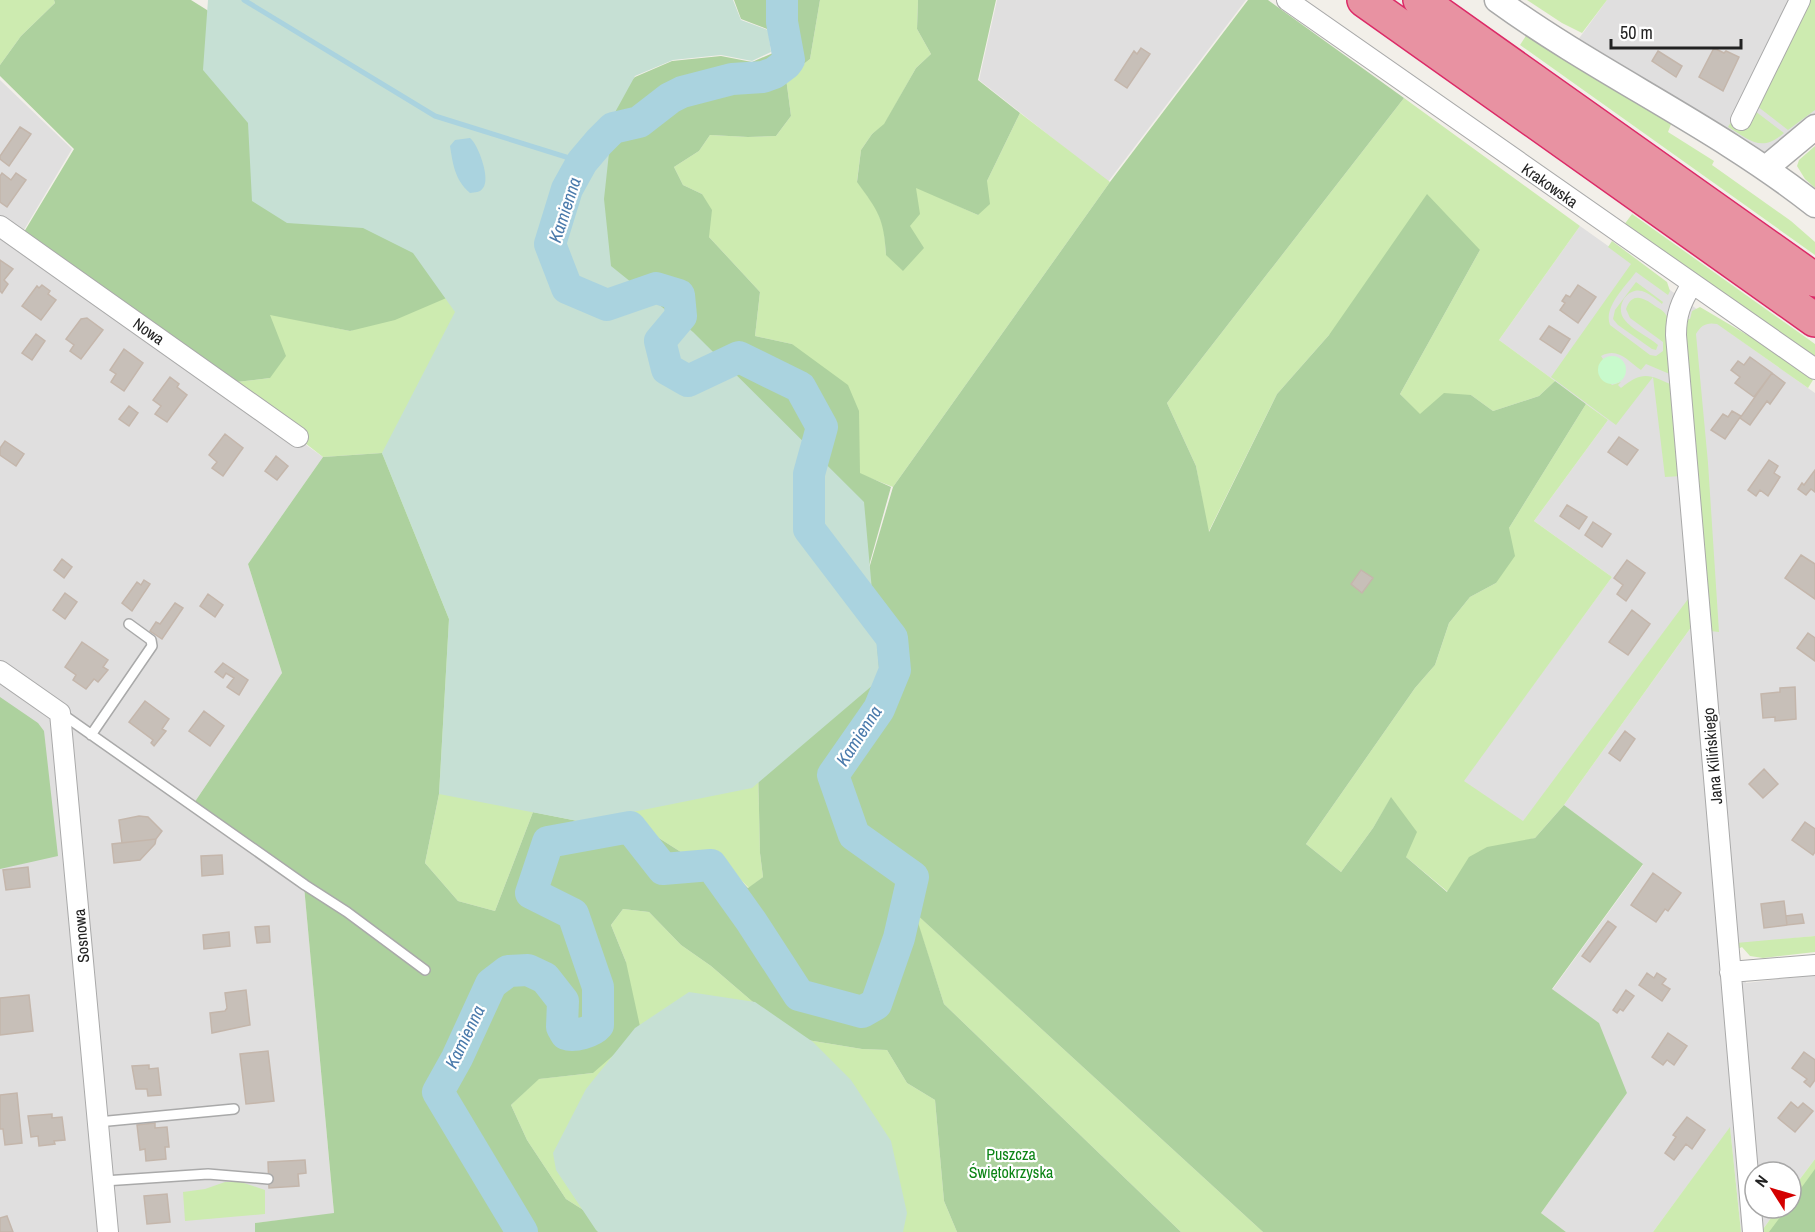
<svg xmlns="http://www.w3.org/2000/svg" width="1815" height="1232" font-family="'Archivo Narrow',sans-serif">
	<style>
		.residential { fill: #e0dfdf }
		.grass { fill: #cdebb0 }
		.forest { fill: #add19e }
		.wetland { fill: #c6e0d4 }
		.park { fill: #c8facc }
		.water { fill: #aad3df }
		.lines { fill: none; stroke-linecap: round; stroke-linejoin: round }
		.stream { stroke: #aad3df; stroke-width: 5 }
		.river { stroke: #aad3df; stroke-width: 32 }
		.building { fill: #c7bfb8; stroke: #c4b6ab; stroke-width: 1.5 }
		.service-casing { stroke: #a9a9a9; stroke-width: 12 }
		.minor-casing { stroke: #a9a9a9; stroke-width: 22 }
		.tertiary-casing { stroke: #a9a9a9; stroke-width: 27 }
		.motorway-casing { stroke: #dc2a67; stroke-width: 36 }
		.service { stroke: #fff; stroke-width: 9 }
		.minor { stroke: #fff; stroke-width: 20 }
		.tertiary { stroke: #fff; stroke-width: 24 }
		.motorway { stroke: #e892a2; stroke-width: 33 }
		.labels { text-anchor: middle; stroke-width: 4.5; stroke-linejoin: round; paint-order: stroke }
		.street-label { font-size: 16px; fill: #222; stroke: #fff }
		.park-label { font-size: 16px; fill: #0c8416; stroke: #fff }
		.water-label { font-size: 18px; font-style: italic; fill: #4a7aab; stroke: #fff }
	</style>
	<rect width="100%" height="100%" fill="#f2efe9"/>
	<path class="residential" d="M997,0H1246L1108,182L979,80Z
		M1607,0H1815V125L1766,166L1572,48Z
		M0,80L72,149L18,240L323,457L248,564L282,673L192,806L304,886L334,1214L255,1223V1232H0Z
		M1580,226L1815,393V936L1736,944L1746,983L1815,975V1159L1791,1191V1172H1755V1208H1778L1761,1232H1741L1730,1128L1653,1232H1566L1541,1213L1627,1093L1552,990L1643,865L1564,805L1692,626L1688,600L1523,822L1463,781L1612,577L1534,521L1608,420L1499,340Z"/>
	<path class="grass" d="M0,0H54L55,3L21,36L0,65Z
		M820,0H918L917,29L931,54L916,68L884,125L872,134L861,150L857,181L876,208L884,228L886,255L910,226L916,187L978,215L987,181L1020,113L1110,182L893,487L860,474L792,344L755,336L760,292L709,237L702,194L683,185L674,167L699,151L710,135L748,137L776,136L791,116L786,78L810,59Z
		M1527,0H1607L1582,33L1562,23Z
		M1809,0H1815V110L1788,130L1757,106Z
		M1529,31L1673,119L1668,132L1714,161L1712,165L1791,221L1815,242V255L1520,45Z
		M1404,98L1580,226L1499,340L1555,381L1539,396L1493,411L1471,395L1420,415L1400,394L1480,250L1329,335L1277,394L1208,533L1196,466L1167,403Z
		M1755,111L1784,133C1761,153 1750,140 1728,127L1734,117Z
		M1815,146V188L1805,179L1797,166L1799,160Z
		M1632,214L1815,344V363L1621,229Z
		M1612,241L1667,282L1670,291L1668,295L1636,272C1626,286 1603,307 1610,325L1650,355L1656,356L1663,351V342L1630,318L1626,309C1632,292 1643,297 1655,306C1660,309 1666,312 1668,319C1673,331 1671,361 1672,375L1646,364L1641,370C1627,361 1619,347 1601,356L1603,359L1598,370L1612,385L1621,382L1618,385L1621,388C1643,370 1650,375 1674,386L1682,476L1665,477L1653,377L1616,425L1551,377L1631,264L1608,247Z
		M526,264L758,768L760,853L763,877L749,888L715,855L684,854L629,819L583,822L533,812L495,911L458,901L425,863L439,794L382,453L323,457L228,383L270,378V314L350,331Z
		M1636,282L1663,302L1662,304C1656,299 1649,293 1642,291C1627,287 1615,307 1624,319C1632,330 1648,336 1658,345L1656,350L1652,349L1618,325L1613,319L1615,310Z
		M1700,307L1766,346L1813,380L1808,388L1717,324C1707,322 1701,325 1696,334L1708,463L1719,632L1710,631L1684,328L1685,319H1690L1692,311Z
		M1586,404L1608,420L1534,521L1612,577L1464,781L1523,821L1688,599L1692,626L1564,805L1535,838L1524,841L1448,892L1406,857L1391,798L1373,828L1341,872L1306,844L1415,688L1435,665L1449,623L1470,597L1496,583L1509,528Z
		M623,909L649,912L681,945L711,966L795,1038L862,1049L887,1050L907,1083L935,1100L944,1201L957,1232H618L566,1199L527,1140L511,1105L538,1079L593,1073L626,962L611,925Z
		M914,912L1263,1232H1181L944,1004Z
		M1815,936V952L1763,958L1750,956L1742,947L1738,949L1736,943Z
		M1730,1127L1741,1232H1653Z
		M1815,1159V1232H1761L1778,1208H1791V1191Z
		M225,1182H241L265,1190V1214L185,1221L183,1192L205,1189Z"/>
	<path class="forest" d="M54,0H191L207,10L526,264L395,320L350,331L270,315L286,356L270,378L228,383L21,237L74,149L0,76V65L21,36L55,3Z
		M734,0H820L810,59L786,78L791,116L776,136L748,137L710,135L699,151L674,167L683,185L702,194L712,210L709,237L760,292L755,336L792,344L848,385L859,411L860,473L891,487L853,623L893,487L1110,182L1248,0H1268L1404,98L1167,403L1196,466L1209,532L1277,394L1329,335L1427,194L1480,250L1400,394L1420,414L1444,393L1471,395L1493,411L1539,396L1555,381L1586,404L1509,528L1515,556L1496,583L1470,597L1449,623L1435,665L1415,688L1306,844L1341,872L1373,828L1391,797L1417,832L1406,857L1447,892L1469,857L1487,847L1535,838L1564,805L1643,864L1552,989L1599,1023L1627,1093L1541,1213L1566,1232H1263L915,913L944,1004L1181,1232H957L944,1201L935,1100L907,1083L887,1050L862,1049L795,1038L711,966L681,945L649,912L623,909L611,925L626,962L641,1031L593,1073L539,1079L511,1105L527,1140L566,1199L618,1232H255V1223L334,1213L304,886L192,806L282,673L248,564L323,457L382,453L449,619L439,794L425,863L458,901L495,911L533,812L583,822L629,819L684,854L715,855L748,888L763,877L760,853L758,768L605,348L598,111L635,77L672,61L721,56L752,62L773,53L767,29L741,19Z
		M918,0H996L978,80L1020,113L987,181L990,204L978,215L916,188L920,214L910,226L924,248L903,271L886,255C884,218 878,211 857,182L861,150L872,134L884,124L916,68L931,54L917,29Z
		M0,697L38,723L44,731L58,856L0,869Z
		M1815,1169V1232H1769L1787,1208H1791V1202Z"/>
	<path class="wetland" d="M208,0H733L741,20L768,30L771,52L752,61L721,55L673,60L635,76L613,116L604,199L611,266L693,332L864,502L880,679L752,788L583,822L439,794L449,619L382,453L455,312L413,253L363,228L287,223L252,201L248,123L203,70Z
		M689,992L755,1002L813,1042L851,1080L891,1141L907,1213L903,1232H598L596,1230L556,1170L553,1153L586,1089L635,1028Z"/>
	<path class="park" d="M1598 370a14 14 0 1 1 28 0a14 14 0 1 1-28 0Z"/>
	<path class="water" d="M470,138C478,144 491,179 483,188C480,193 475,192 470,193C455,180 453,165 450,146L455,140Z"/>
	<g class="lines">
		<path class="stream" d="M244,0L435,116L582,162"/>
		<path class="river" d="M522,1232L438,1092L457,1058L491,984L508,971L528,970L545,978L563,1001L562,1027L566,1034C574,1037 592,1032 598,1025V987L573,914L531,893L548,842L630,827L663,869L711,865L751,921L799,995L862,1012L876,1004L899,938L913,877L854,835L833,775L879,709L895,670L892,638L809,529V474L822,427L800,387L739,357L688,381L667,369L660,341L681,316L679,295L656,288L607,305L567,288L550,244L567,189L582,162L599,142L613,128L639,122L670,98L682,92L732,79L763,77L774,73L786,64L789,60L782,22V0"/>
	</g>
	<path class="building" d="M1141,48L1150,54L1127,88L1115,80L1134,51L1137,54Z
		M1714,48L1724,53L1726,51L1739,57L1723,91L1699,77Z
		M1658,51L1682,66L1676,77L1652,61Z
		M20,127L31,134L9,166L0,159V156Z
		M2,173L11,180L16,173L26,180L7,207L0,202V176Z
		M0,260L13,269L4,280L8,284L2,293L0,291Z
		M42,285L50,291L48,294L56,300L41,320L22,306L37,286L39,288Z
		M1578,285L1596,297L1578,323L1560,310L1565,303L1562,301L1566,295L1570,297Z
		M87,318L103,330L81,359L70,351L74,345L66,339L81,319Z
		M1549,326L1570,339L1561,353L1540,339Z
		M36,334L45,341L32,360L22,353Z
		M124,349L143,363L124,391L111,382L116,374L110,370Z
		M1750,357L1772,373L1754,397L1735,383L1740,377L1731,370L1738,361L1744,365Z
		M1772,373L1785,383L1770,404L1767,401L1750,425L1740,418Z
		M170,377L179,384L177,387L187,395L167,422L155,414L161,406L153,400Z
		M129,406L138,413L129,426L119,419Z
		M1732,411L1741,416L1725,439L1711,430L1723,414L1728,417Z
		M225,434L243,448L223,476L212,468L217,462L209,455Z
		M1619,437L1638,450L1627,465L1608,452Z
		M5,441L24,454L16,466L0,455V448Z
		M276,456L288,466L277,480L265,471Z
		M1769,460L1778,466L1774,473L1780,477L1768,496L1760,490L1756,496L1748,490Z
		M1815,470V492L1811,489L1806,495L1798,489L1802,483L1804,485Z
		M1567,505L1587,517L1579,529L1560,516Z
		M1593,522L1611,534L1602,547L1585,535Z
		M1801,555L1815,564V599L1785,578Z
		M62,559L72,567L64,578L54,570Z
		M1627,560L1645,573L1626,601L1617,594L1623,585L1614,578Z
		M1361,570L1373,578L1362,593L1351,584Z
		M144,580L150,584L132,611L122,603L137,582L141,585Z
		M65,593L77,602L65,619L53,610Z
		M208,594L223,605L215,617L200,606Z
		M175,603L183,608L162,639L150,631L156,622L160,624Z
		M1632,610L1650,624L1628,655L1609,642Z
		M1808,633L1815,638V661L1797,648Z
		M82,642L108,660L103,667L108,670L98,682L94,679L86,689L73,680L76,675L65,667Z
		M223,663L248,680L239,695L227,687L234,678L226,673L223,678L215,672Z
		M1795,687L1796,719L1775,721V717L1763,718L1761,694L1780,692V688Z
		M145,701L169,719L162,729L166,731L154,746L151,743L153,740L129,722Z
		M204,711L224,726L210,746L189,731Z
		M1625,731L1635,739L1620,761L1609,753Z
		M1764,769L1778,784L1763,798L1749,784Z
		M139,816L148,817L162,831L156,839L122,843L119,820Z
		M1805,822L1815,829V852L1813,855L1792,840Z
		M156,839L155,844L140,860L114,863L112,844Z
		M222,855L223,874L202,876L201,856Z
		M28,867L30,887L6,890L3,870Z
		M1653,873L1681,893L1668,911L1665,909L1656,922L1631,905Z
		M1784,901L1787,925L1764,928L1761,904Z
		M1802,914L1804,923L1787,925L1786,916Z
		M1608,921L1616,927L1590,962L1582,956Z
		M269,926L270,942L257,943L255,927Z
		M229,932L230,946L204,949L203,935Z
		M1647,973L1654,978L1657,973L1666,979L1662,984L1670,989L1662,1001L1639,985Z
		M246,990L250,1025L212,1033L210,1013L225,1011L227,1008L225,993Z
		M1626,990L1634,996L1623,1011L1620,1009L1617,1013L1613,1010Z
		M29,995L33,1031L0,1035V998Z
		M1668,1033L1687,1046L1674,1065L1667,1060L1663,1065L1652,1057Z
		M268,1051L274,1101L246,1104L240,1054Z
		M1804,1052L1815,1060V1080L1810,1087L1804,1082L1807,1079L1792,1068Z
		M149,1065V1069L158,1068L161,1095L148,1096L147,1089H136L132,1066Z
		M17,1093L22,1143L5,1145L3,1129H0V1095Z
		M1791,1102L1798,1108L1803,1103L1813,1111L1795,1132L1778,1118Z
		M52,1114V1118L62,1117L65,1140L54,1141L55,1144L39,1146L38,1136L31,1137L28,1116Z
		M1687,1117L1705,1130L1692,1149L1686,1144L1674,1160L1665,1153L1676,1137L1673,1135Z
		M155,1123V1128L167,1127L169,1147H165L166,1159L146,1161L145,1149L140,1150L137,1125Z
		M305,1160L306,1173L298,1174L299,1186L269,1188L268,1162Z
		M167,1194L170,1222L147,1224L144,1196Z
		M7,1216L13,1232H0V1218Z"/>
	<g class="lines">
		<defs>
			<path id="service" d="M62,714L305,885L347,912L425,970
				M91,735L152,646L151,640L129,624
				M98,1122L234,1109
				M104,1181L208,1174L268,1179"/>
			<path id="minor" d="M1287,0L1815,369
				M1741,120L1800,0
				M0,226L298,437
				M1692,284C1681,302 1676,314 1676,335L1753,1232
				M0,671L60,713L108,1232
				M1730,972L1815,965"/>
			<path id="tertiary" d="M1497,0C1599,74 1715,126 1815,205
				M1766,168L1815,127"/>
			<path id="motorway" d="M1364,0L1815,320
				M1420,0L1815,280"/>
		</defs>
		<use href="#service" class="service-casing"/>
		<use href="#minor" class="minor-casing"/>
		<use href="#tertiary" class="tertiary-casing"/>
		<use href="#motorway" class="motorway-casing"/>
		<use href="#service" class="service"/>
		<use href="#minor" class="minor"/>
		<use href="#tertiary" class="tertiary"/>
		<use href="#motorway" class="motorway"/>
	</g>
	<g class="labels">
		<g class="street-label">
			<text transform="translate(1550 185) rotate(35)" y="6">Krakowska</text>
			<text transform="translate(149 331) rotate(35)" y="6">Nowa</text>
			<text transform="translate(1712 756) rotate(-95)" y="6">Jana Kilińskiego</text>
			<text transform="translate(81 936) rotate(-95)" y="6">Sosnowa</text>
		</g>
		<g class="park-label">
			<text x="1011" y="1160">Puszcza<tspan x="1011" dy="18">Świętokrzyska</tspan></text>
		</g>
		<g class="water-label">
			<text transform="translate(565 210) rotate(-72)" y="6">Kamienna</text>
			<text transform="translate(859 736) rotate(-57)" y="6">Kamienna</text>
			<text transform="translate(465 1037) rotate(-64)" y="6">Kamienna</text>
		</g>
	</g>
	<g transform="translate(1773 1190) rotate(307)"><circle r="28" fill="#ffffff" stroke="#a7a7a7" stroke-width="1.5"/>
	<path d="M0-4.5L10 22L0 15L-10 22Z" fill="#d40000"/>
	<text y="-9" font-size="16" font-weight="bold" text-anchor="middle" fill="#222222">N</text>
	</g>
	<path d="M1611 39v9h130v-9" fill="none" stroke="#222222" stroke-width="3"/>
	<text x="1620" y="39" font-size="18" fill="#222222" stroke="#ffffff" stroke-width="4.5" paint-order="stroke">50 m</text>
</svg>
